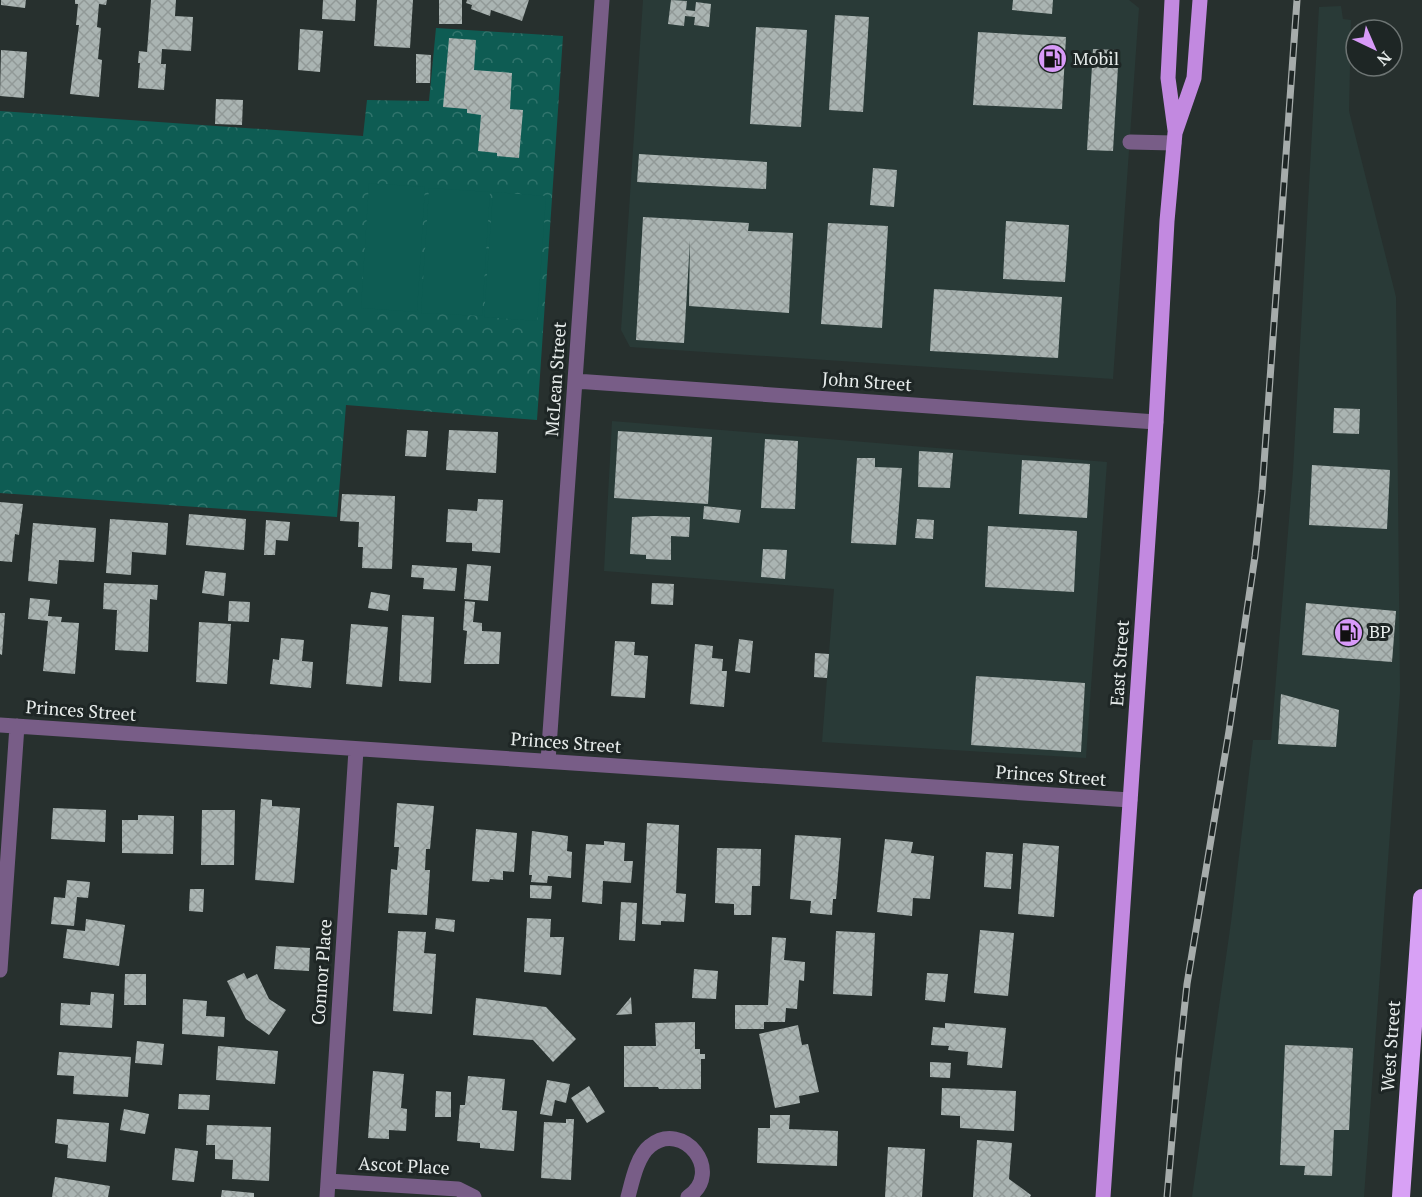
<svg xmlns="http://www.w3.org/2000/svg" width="1422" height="1197" font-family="'PT Serif',serif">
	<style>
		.built { fill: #293a37 }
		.forest { fill: url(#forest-crowns) }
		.pitch { fill: #0e5c53 }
		.building { fill: url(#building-cross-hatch) }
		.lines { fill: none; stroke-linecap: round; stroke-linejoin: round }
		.minor { stroke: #785d87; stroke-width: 15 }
		.major { stroke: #c289e0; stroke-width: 15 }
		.highway { stroke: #d8a1f5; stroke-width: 18 }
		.rail-casing { stroke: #a6acab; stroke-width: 7 }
		.rail { stroke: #1e2625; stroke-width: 4.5; stroke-dasharray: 14; stroke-linecap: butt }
		.labels { text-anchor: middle; stroke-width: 6; stroke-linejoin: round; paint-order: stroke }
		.poi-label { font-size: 18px; fill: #e7eceb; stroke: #1e2625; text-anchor: start }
		.street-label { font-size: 18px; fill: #e7eceb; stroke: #1e2625 }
	</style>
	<defs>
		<pattern id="forest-crowns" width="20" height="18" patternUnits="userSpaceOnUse" patternTransform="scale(1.5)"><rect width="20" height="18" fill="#0e5c53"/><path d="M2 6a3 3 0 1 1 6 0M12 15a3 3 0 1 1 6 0" fill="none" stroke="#31746c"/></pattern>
		<pattern id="building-cross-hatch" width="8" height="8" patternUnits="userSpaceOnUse" patternTransform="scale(1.5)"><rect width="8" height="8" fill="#aab4b2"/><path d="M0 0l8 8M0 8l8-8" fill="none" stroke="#919997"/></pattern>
	</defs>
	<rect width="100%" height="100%" fill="#27302e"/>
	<path class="built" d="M643,0H1129L1139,8L1113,379L630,347L621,330Z
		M1341,6L1343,19L1351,20L1349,111L1396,297L1400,692L1364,1197H1192L1231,922L1253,740H1271L1293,471L1319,7Z
		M612,421L1107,462L1086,758L822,742L834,589L604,571Z"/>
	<path class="forest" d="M436,28L563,36L537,420L346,405L337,517L0,493V111L363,136L367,100L429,101Z"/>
	<path class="pitch" d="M369,183L425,187L417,312L361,308Z
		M429,188L490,192L482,316L421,313Z
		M493,192L546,196L537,321L484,317Z"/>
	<path class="building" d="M1,0H26L25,8L1,5Z
		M75,0H107L106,5L99,4L97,27L101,28L98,59L102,60L99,97L70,94L79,25H76L78,4H75Z
		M151,0H176L175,16L193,17L191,51L162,49L161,64H166L164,90L138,88L140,63H138L139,51L147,52Z
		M323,0H356L355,21L322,19Z
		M377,0H413L410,48L374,46Z
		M439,0H462V24H439Z
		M467,0H529L522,21L491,10L490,16L471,9L472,5L466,3Z
		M671,0L687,1L686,10L695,11L696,2L711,4L709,27L694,25L695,17L685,16L684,26L668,24Z
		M1013,0H1053L1052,14L1012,10Z
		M835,15L869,17L863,112L829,110Z
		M756,27L807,30L801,127L750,124Z
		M300,29L323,31L320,72L298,70Z
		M978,32L1066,37L1062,109L973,105Z
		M449,38L476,40L474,70L512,73L510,109L523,110L519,158L497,156V153L478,151L481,115L467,113V109L443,107Z
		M1093,49L1119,50L1113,151L1087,150Z
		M1,50L27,52L24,98L0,96Z
		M416,54L431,55L430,83H416Z
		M216,99L243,100L242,125L215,124Z
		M639,154L767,162L766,189L637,182Z
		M873,168L897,170L894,207L870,205Z
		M643,217L749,223L748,231L793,233L789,313L689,306L690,240L684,343L636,340Z
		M1006,221L1069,225L1065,282L1003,279Z
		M828,223L888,226L882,328L821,324Z
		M934,289L1062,297L1058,358L930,351Z
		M1334,408L1360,409L1359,434L1333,433Z
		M407,430L428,431L426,457L405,456Z
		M449,430L498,432L496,473L446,470Z
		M618,431L712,437L708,504L614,498Z
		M765,439L798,441L795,509L761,508Z
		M919,451L953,453L950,488L918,487Z
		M857,458H875V467L902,468L896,545L851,543Z
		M1022,460L1090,464L1087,518L1019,514Z
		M1312,465L1390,470L1387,529L1309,525Z
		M342,494L395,496L392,569L362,568L363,547H358L359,522L340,521Z
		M478,499L503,500L500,553L472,551V543L446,542L448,509L477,511Z
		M0,502L23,504L19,535L15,534L12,562L0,561Z
		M704,506L741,510L739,523L703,519Z
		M189,514L246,519L244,550L186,545Z
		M654,516L690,517L689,537L671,536V560L646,559V555L630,554L632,517Z
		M110,519L168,523L166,555L132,552L131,575L106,573Z
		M917,519L934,520L933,539L915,538Z
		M266,520L290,522L288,541L276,540L275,555H264Z
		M33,523L96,528L94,562L59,560L57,584L28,581Z
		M988,526L1077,531L1074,592L985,587Z
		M763,549L787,550L785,579L761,577Z
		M467,564L491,566L488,601L464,599Z
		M412,565L457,568L455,591L423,589L424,578L411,577Z
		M205,571L226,573L224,596L202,593Z
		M104,583L158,585L157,600L150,599L148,652L115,650L117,610L103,609Z
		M652,583L674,584L673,605L651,604Z
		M371,592L390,595L388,611L368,608Z
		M30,598L50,600L48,616L62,617L61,622L79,623L75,674L43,671L48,621L28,619Z
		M229,601L250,602L249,622L228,621Z
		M465,601L475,602L473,622L482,623V631L501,632L499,664H464L467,631L463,630Z
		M1306,603L1396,611L1392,662L1302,655Z
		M0,613H5L2,655L0,654Z
		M402,615L434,617L431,683L399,681Z
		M199,622L231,624L227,684L196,682Z
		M351,624L388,627L382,687L346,684Z
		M281,638L304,640L302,661L313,662L311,688L270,684L273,659L279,660Z
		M739,639L753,641L750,673L735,671Z
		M615,641L635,642L634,655L648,656L645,698L611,696Z
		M695,644L713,646L712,658L723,659L722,671H727L724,707L690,704Z
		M815,653L829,654L827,678L814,677Z
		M976,676L1085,683L1081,752L971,745Z
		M1281,694L1339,710L1336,747L1278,744Z
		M261,799L272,800V806L300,808L294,883L255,880Z
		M397,803L434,806L430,849H426L425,870H430L427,915L388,913L391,869L397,870L399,847H394Z
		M53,808L106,810L105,842L51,839Z
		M202,810H235L234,865H201Z
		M138,815L174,816L173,854L122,853V820H138Z
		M647,823L679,825L676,893L686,894L684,922L661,921V925L642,924Z
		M476,829L517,833L514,872L503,871V880L490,879L489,882L472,881Z
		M532,831L568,836L567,851L572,852L571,878L548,876L547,883L531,882L532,875H529Z
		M795,835L841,838L836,899H833L832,915L810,913L811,901L790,899Z
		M885,839L913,842L911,853L934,856L930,899L913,898L912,916L877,912Z
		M604,841L625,843L624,861H633L631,883L603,881L602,904L582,902L586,844L604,845Z
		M1023,843L1059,846L1054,917L1018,914Z
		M717,848L761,849L760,886H752L751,915H734V904L715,903Z
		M986,852L1013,854L1011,889L984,887Z
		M67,880L90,882L88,898L77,897L74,926L51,924L54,897L65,898Z
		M530,885L552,886L551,899L530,898Z
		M190,889H204L203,912L189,911Z
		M621,902L637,903L635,941L619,940Z
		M436,918L455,920L454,932L435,929Z
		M527,918L551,919L550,937H564L561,975L524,972Z
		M86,919L125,925L119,966L63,958L67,929L85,931Z
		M980,930L1014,933L1008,996L974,993Z
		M398,931L426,932L424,953L436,954L432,1014L393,1011Z
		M836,931L875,933L872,996L833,994Z
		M772,937L786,938L784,960L805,962L804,981L799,980L797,1009L786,1008L785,1022H764V1029H735V1005H768Z
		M276,946L310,948L309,971L274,969Z
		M694,969L718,971L716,999L692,998Z
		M244,973L247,979L257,974L269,999L286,1010L269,1035L246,1019L227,981Z
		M927,973L948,974L945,1002L925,1000Z
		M125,974H146V1005H124Z
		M91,992L114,994L112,1028L60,1025L61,1003L90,1005Z
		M631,997L632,1014L616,1015Z
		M476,998L546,1007L576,1039L553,1062L533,1040L473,1035Z
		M183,999L207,1001L206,1016L225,1017L224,1037L182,1034Z
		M695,1022V1049H700V1054H705V1059H701V1089H659L658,1087H624V1046H656L655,1023Z
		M945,1023L1006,1028L1002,1068L967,1065L968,1052L948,1050L949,1046L931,1045L933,1027L945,1028Z
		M798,1025L802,1045L808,1044L819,1092L799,1096L800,1103L775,1108L759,1034Z
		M137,1041L164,1044L162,1065L135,1063Z
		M1285,1045L1353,1048L1349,1130H1334L1332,1176L1304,1175L1305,1166L1280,1165Z
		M218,1046L278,1051L275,1084L216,1080Z
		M59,1052L131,1057L128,1097L73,1094L74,1076L57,1075Z
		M930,1062L951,1063L950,1078L930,1077Z
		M373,1071L404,1074L401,1108L407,1109L406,1131L389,1130V1139L368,1138Z
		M468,1076L505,1079L502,1110L517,1111L514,1151L480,1148V1143L457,1141L460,1105H465Z
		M547,1080L570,1084L566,1103L555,1100L552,1116L540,1114Z
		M589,1086L605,1112L587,1123L571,1098Z
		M942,1088L1016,1091L1014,1131L960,1128V1116L941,1115Z
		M436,1091L451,1092V1117H435Z
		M179,1094L210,1095L209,1110L178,1109Z
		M124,1109L149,1114L145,1134L120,1130Z
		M770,1115H790L789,1129L838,1131L837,1166L757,1163L758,1128H770Z
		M57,1119L109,1123L106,1162L67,1158L68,1145L55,1143Z
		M566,1119H574L571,1180L541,1178L544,1122L566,1123Z
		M207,1125L271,1127L269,1181L232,1179L233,1160L215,1159V1145H206Z
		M977,1140L1012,1143L1009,1179L1031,1195L1030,1197H973Z
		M888,1147L925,1149L922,1197H885Z
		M175,1148L198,1151L194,1182L172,1180Z
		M55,1177L110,1186L108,1197H52Z
		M222,1190L254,1193V1197H221Z"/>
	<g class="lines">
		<path class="minor" d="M1130,142L1174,143
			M575,381L1156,422
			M0,725L1130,800
			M548,761L602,0
			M0,970L17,726
			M328,1181L458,1189L474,1197
			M327,1197L356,750
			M628,1197C632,1182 637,1156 650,1146C683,1119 725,1172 688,1197"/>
		<path class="major" d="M1172,0L1168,78L1175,130
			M1103,1197L1156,422L1167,221L1175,133L1194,78L1200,0"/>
		<path class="highway" d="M1401,1197L1422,898"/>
		<defs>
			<path id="rail" d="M1167,1197L1179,1058L1187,984L1229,731L1255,556L1262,492L1297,0"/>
		</defs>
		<use href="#rail" class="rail-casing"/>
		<use href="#rail" class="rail"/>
	</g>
	<defs>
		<symbol id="fuel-disc" viewBox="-11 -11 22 22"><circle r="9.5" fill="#d89af8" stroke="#1e2625"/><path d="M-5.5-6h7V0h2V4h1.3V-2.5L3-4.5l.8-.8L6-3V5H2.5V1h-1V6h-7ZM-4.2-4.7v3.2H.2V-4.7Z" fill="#111"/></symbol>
	</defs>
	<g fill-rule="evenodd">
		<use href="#fuel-disc" x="1036" y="42" width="33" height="33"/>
		<use href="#fuel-disc" x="1332" y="616" width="33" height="33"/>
	</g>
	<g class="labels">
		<g class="poi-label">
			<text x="1073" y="65">Mobil</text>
			<text x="1369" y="638">BP</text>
		</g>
		<g class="street-label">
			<text transform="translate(556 379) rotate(-86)" y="6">McLean Street</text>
			<text transform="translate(867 382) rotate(4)" y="6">John Street</text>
			<text transform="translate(1120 663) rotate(-86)" y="6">East Street</text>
			<text transform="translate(81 711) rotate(4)" y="6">Princes Street</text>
			<text transform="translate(566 743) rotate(4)" y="6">Princes Street</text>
			<text transform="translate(1051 776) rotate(4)" y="6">Princes Street</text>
			<text transform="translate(322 972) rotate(-86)" y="6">Connor Place</text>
			<text transform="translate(1391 1046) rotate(-86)" y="6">West Street</text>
			<text transform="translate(404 1166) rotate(3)" y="6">Ascot Place</text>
		</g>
	</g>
	<g transform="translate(1374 48) rotate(136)"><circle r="28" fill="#1e2625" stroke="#6e7574" stroke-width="1.5"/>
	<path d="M0-4.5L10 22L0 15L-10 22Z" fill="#d89af8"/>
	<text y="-9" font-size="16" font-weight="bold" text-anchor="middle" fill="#e7eceb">N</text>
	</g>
</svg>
